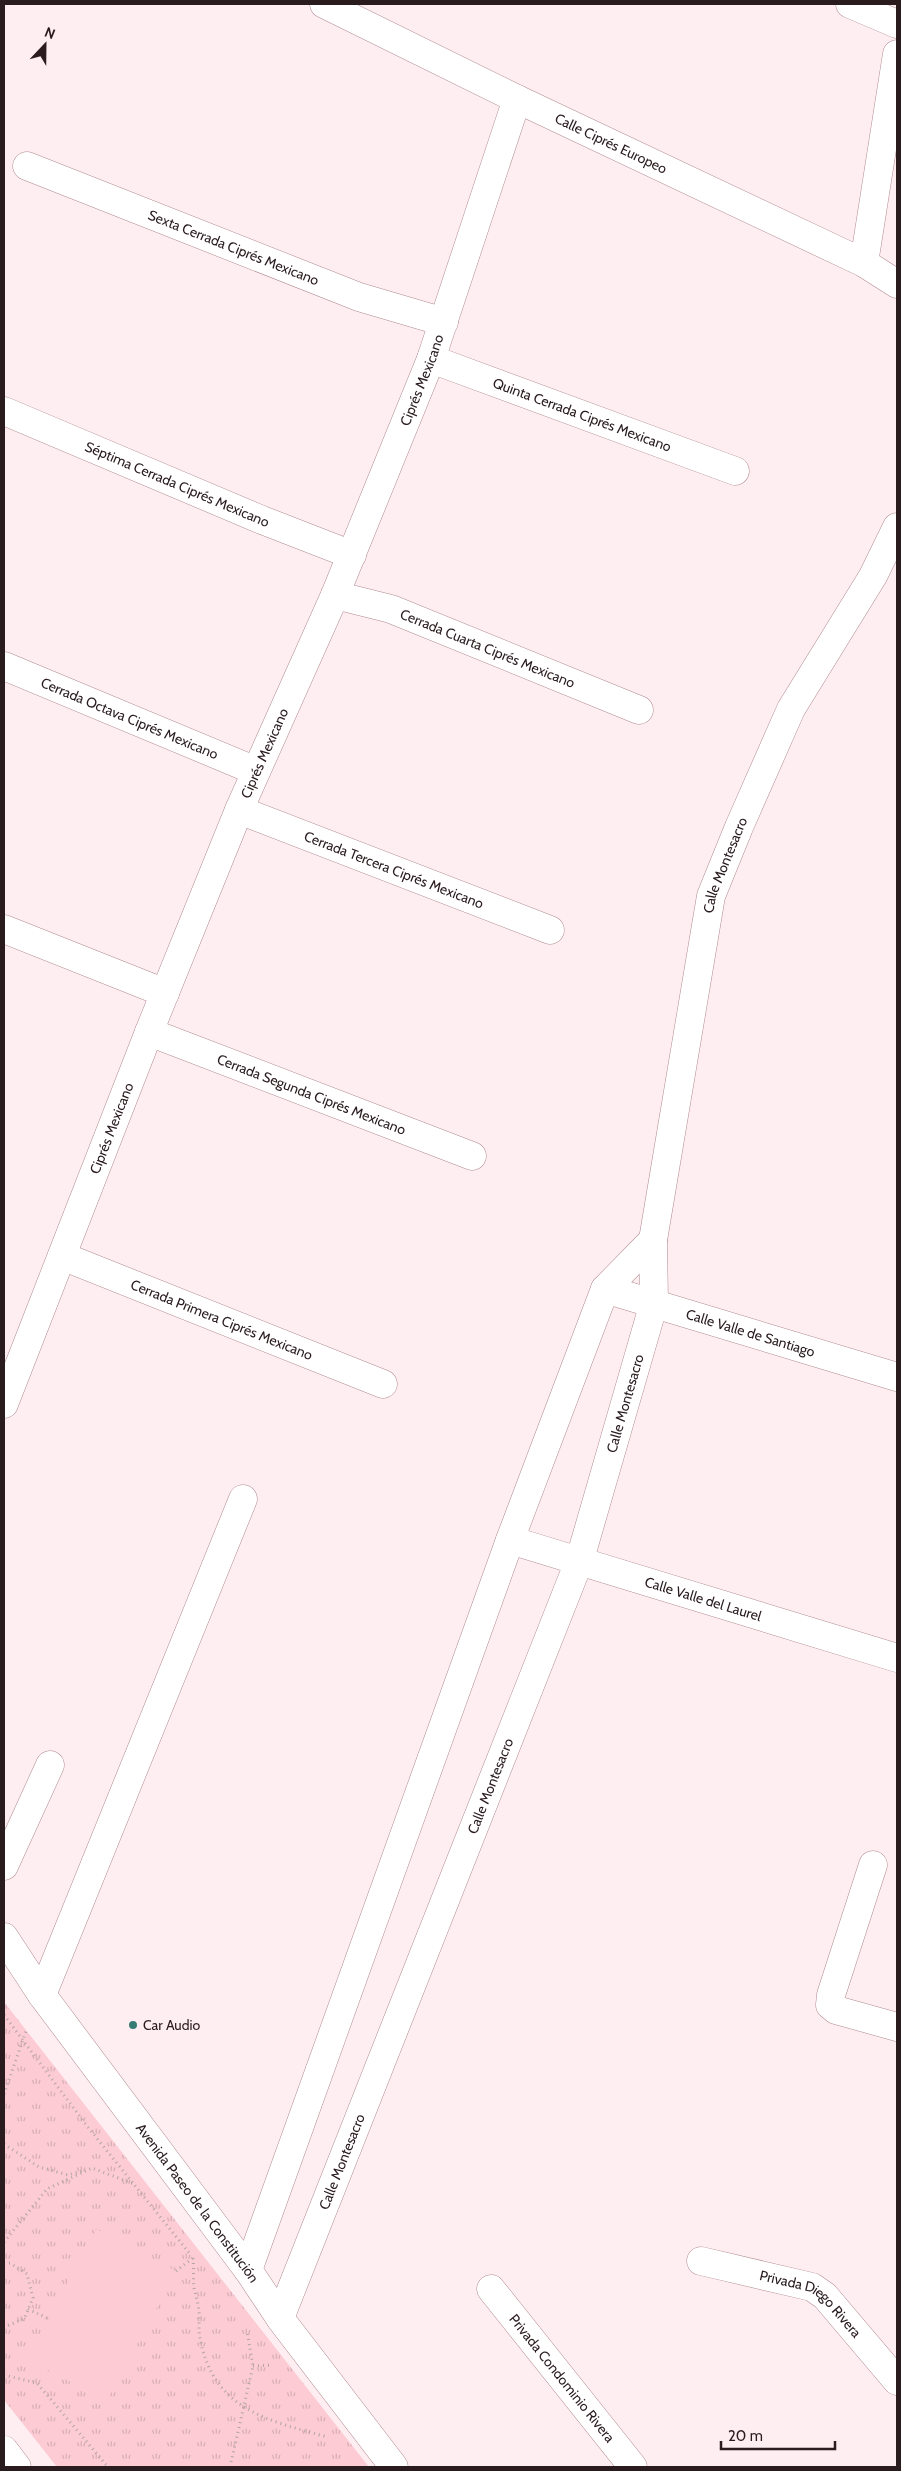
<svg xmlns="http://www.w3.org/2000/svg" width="901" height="2471" font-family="Cabin,sans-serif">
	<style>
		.park { fill: url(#park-tufts) }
		.pitch { fill: #fccbd4 }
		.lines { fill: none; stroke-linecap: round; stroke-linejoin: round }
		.minor-casing { stroke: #b08b92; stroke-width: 29 }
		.path { stroke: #b3a3a6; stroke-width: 3; stroke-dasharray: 1 4; stroke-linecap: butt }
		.minor { stroke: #fff; stroke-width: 28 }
		.poi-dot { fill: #367c74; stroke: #ffeef1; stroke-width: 2 }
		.labels { text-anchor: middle; stroke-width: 5; stroke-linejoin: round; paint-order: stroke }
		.street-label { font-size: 14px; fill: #291b1e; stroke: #ffeef1 }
		.poi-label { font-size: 14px; fill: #291b1e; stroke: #ffeef1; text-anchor: start }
	</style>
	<defs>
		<pattern id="park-tufts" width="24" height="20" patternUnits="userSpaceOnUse" patternTransform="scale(1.25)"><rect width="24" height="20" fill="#fccbd4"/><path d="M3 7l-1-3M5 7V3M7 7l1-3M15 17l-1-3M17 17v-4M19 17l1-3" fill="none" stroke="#d8aeb6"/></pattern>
	</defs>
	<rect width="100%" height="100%" fill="#ffeef1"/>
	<path class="park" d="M4,2002L369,2467H57L4,2400Z"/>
	<path class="pitch" d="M96,2229L176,2271L107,2401L27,2359Z"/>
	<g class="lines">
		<defs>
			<g id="minor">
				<path id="s1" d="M324,4L517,99L864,263L897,284"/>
				<path d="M850,4L897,24"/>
				<path id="s2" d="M27,166L359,297L444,322"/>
				<path d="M864,263L897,54"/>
				<path id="s3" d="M431,359L735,471"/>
				<path id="s4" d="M4,411L262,520L352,555"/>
				<path id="s5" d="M335,595L391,609L639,710"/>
				<path id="s6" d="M4,666L256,771"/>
				<path id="s7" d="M239,810L550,930"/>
				<path d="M4,929L165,993"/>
				<path id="s8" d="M149,1032L472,1156"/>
				<path id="s9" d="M62,1256L383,1384"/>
				<path id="s10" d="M605,1289L897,1377"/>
				<path id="s11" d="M4,1404L149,1032L239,810L335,595L431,359L517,99"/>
				<path id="s12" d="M510,1540L897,1658"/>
				<path d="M873,1865L831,1995L830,2005L836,2010L897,2027"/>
				<path d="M4,1866L50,1765"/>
				<path id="s13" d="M4,1937L42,1995L248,2270L282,2321L394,2467"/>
				<path d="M42,1995L243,1499"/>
				<path id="s14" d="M701,2261L812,2287L825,2296L897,2381"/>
				<path d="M248,2270L510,1540L605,1289L653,1240"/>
				<path id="s15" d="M491,2289L633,2467"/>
				<path id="s16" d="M280,2318L580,1559L654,1303L653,1240L711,896L739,827L791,709L873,576L897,527"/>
				<path d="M4,2450L17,2467"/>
			</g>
		</defs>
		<use href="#minor" class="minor-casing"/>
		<path class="path" d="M4,2015L87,2126L190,2254
			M4,2094L26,2031
			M4,2144L39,2167L68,2175L82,2171
			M4,2242L47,2189L92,2168L134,2184
			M193,2258C194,2268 193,2279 194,2288C196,2296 198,2303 199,2311C200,2320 198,2329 200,2338C213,2409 266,2420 327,2437
			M4,2263H10L27,2274L33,2298L24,2319L4,2327
			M176,2271L193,2258
			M28,2309L49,2319
			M253,2366L272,2365
			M4,2375L37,2383L108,2467
			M230,2467L253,2366L247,2331"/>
		<use href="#minor" class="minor"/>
	</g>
	<circle class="poi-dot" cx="133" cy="2025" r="5"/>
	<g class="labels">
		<g class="street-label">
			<text dy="5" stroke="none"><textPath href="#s1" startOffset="319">Calle Ciprés Europeo</textPath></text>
			<text dy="5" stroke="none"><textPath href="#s2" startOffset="222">Sexta Cerrada Ciprés Mexicano</textPath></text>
			<text dy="5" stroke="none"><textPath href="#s11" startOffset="1106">Ciprés Mexicano</textPath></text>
			<text dy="5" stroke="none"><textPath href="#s3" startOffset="161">Quinta Cerrada Ciprés Mexicano</textPath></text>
			<text dy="5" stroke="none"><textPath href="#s4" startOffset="188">Séptima Cerrada Ciprés Mexicano</textPath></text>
			<text dy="5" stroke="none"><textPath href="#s5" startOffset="162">Cerrada Cuarta Ciprés Mexicano</textPath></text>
			<text dy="5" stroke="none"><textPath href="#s6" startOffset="136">Cerrada Octava Ciprés Mexicano</textPath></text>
			<text dy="5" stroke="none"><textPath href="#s11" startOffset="701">Ciprés Mexicano</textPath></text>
			<text dy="5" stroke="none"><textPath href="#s16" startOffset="1528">Calle Montesacro</textPath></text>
			<text dy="5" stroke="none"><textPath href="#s7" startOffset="166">Cerrada Tercera Ciprés Mexicano</textPath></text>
			<text dy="5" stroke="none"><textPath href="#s8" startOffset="174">Cerrada Segunda Ciprés Mexicano</textPath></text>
			<text dy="5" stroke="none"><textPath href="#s11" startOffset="296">Ciprés Mexicano</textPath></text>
			<text dy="5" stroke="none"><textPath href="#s9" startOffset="172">Cerrada Primera Ciprés Mexicano</textPath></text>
			<text dy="5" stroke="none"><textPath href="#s10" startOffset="152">Calle Valle de Santiago</textPath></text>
			<text dy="5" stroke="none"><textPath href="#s16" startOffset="978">Calle Montesacro</textPath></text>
			<text dy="5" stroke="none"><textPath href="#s12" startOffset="202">Calle Valle del Laurel</textPath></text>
			<text dy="5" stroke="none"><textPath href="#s16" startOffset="572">Calle Montesacro</textPath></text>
			<text dy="5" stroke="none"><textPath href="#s16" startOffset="168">Calle Montesacro</textPath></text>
			<text dy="5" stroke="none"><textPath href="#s13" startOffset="329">Avenida Paseo de la Constitución</textPath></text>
			<text dy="5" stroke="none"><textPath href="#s14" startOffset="121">Privada Diego Rivera</textPath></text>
			<text dy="5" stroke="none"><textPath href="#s15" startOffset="114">Privada Condominio Rivera</textPath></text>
		</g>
		<g class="poi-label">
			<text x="143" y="2030">Car Audio</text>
		</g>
	</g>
	<rect width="901" height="2471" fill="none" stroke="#291b1e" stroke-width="10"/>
	<g transform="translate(45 45) rotate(22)" stroke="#ffeef1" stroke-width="4" paint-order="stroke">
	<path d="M0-4L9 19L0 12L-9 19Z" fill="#291b1e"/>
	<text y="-8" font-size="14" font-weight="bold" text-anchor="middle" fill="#291b1e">N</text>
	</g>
	<path d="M721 2441v8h114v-8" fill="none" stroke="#291b1e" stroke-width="2.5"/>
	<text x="728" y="2441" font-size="15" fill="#291b1e" stroke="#ffeef1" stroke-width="4" paint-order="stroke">20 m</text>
</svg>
